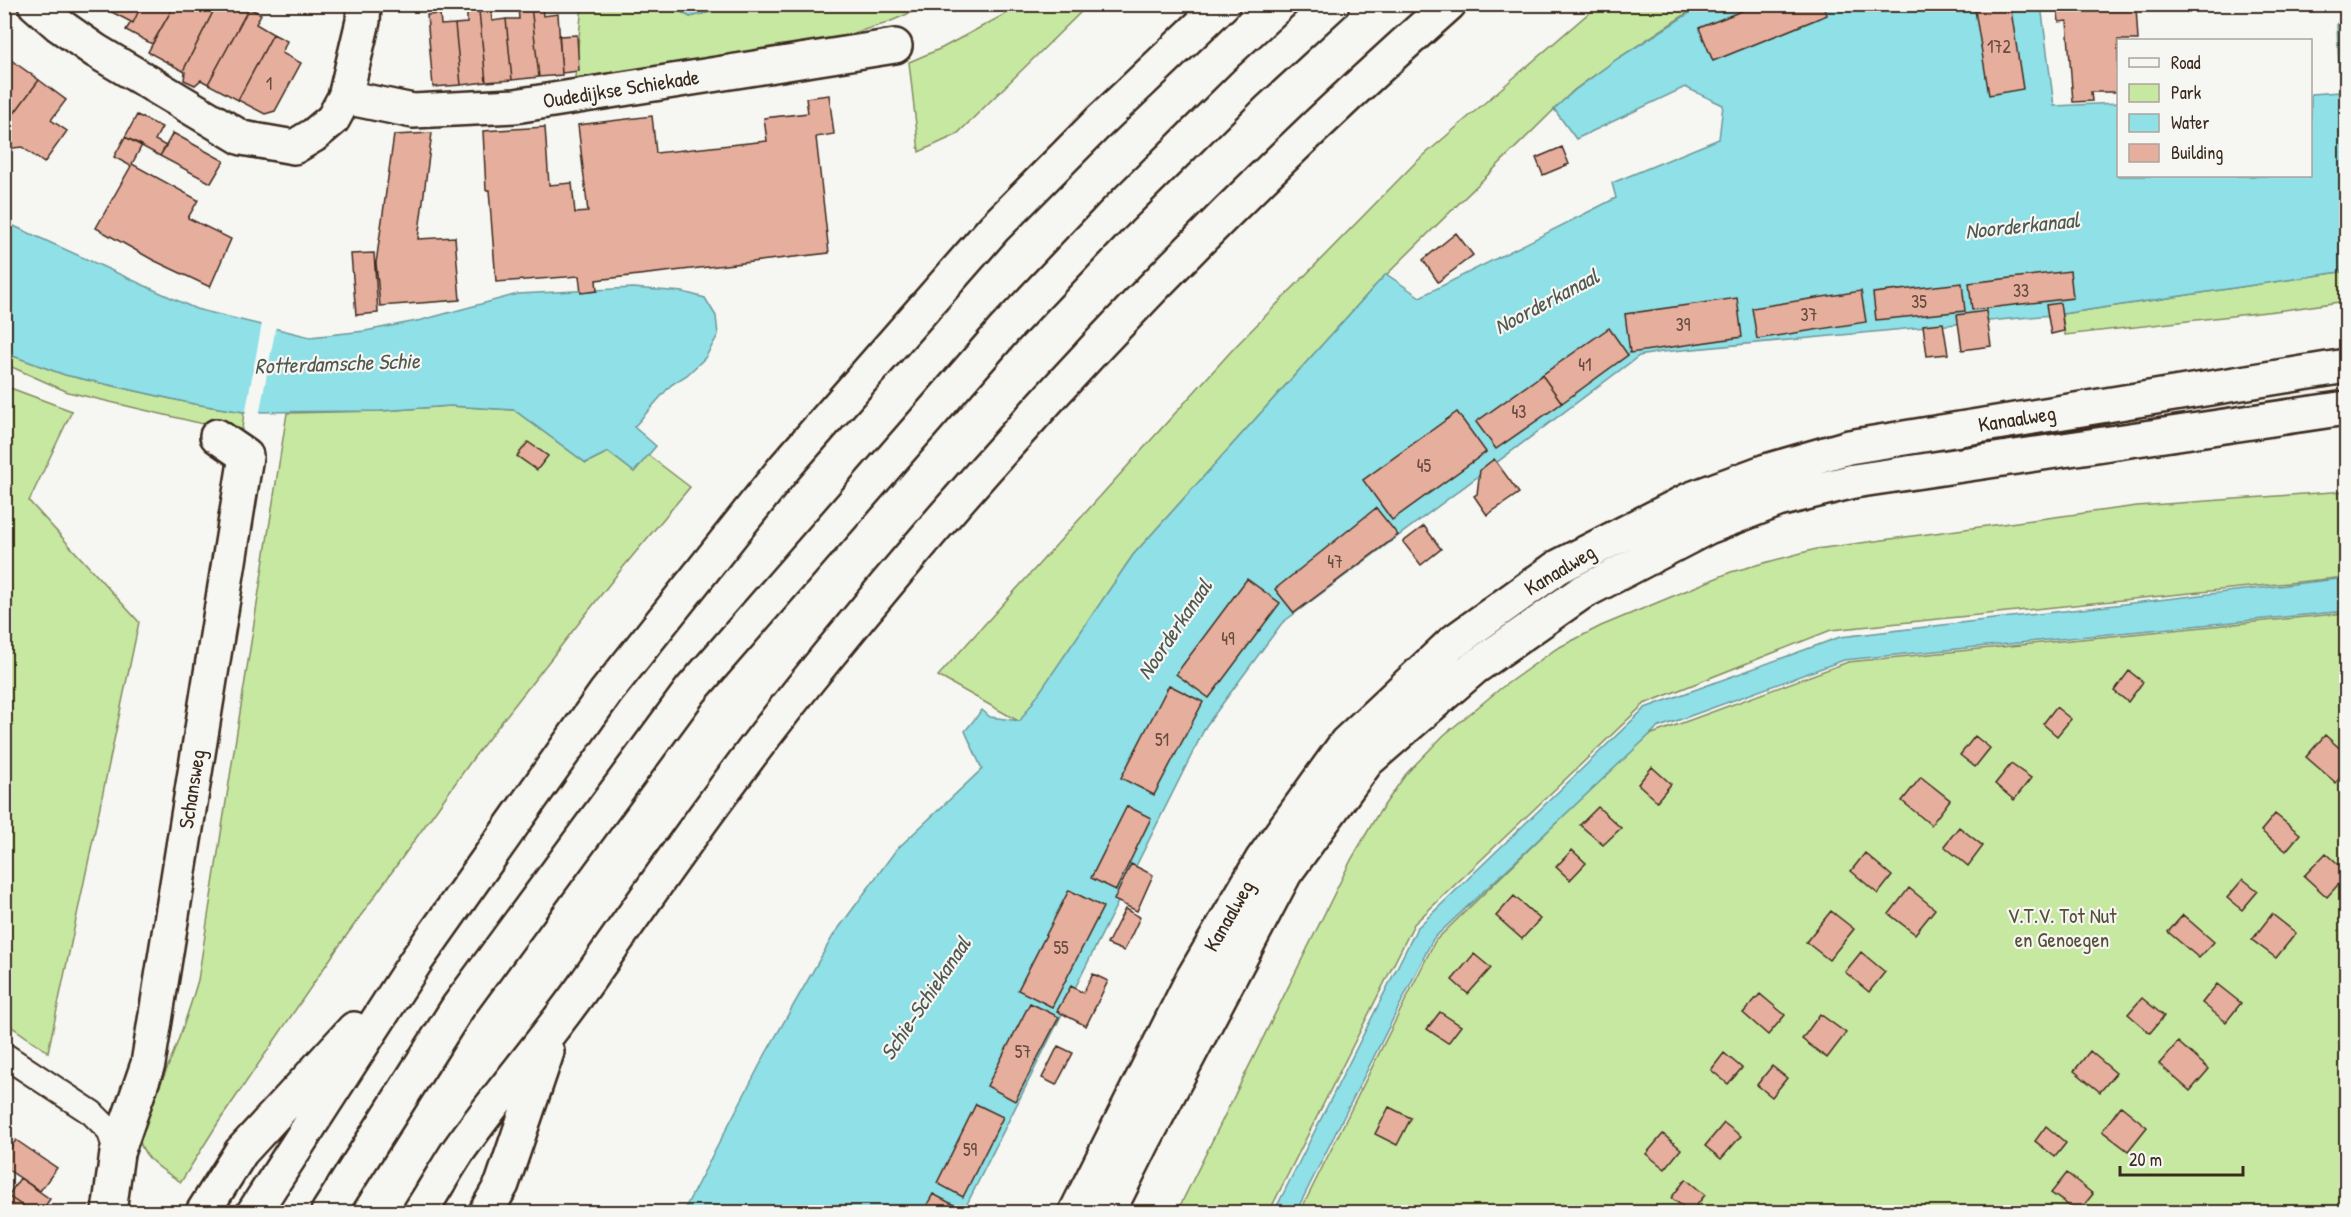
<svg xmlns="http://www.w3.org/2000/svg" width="2351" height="1217" font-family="'Patrick Hand',sans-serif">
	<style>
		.green { fill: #c7e8a1; stroke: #818960; stroke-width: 1.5 }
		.water { fill: #8fe0e7; stroke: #6d9797; stroke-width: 1.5 }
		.pier { fill: #f6f6f2 }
		.building { fill: #e6ae9d; stroke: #3b2a1e; stroke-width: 1.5 }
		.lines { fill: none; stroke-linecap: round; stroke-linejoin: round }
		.service-casing { stroke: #3b2a1e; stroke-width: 28 }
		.minor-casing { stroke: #3b2a1e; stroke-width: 38 }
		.secondary-casing { stroke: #3b2a1e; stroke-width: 38 }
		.motorway-casing { stroke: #3b2a1e; stroke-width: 38 }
		.service { stroke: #f6f6f2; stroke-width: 24 }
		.minor { stroke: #f6f6f2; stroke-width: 33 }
		.secondary { stroke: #f6f6f2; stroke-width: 33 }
		.motorway { stroke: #f6f6f2; stroke-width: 33 }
		.labels { text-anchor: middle; stroke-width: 4.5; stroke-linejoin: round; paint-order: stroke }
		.number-label { font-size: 18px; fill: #664b3e }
		.street-label { font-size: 21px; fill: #3b2a1e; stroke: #f6f6f2 }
		.park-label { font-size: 21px; fill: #575038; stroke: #f6f6f2 }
		.water-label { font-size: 22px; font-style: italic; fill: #505850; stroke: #f6f6f2 }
	</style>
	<rect width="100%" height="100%" fill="#f6f6f2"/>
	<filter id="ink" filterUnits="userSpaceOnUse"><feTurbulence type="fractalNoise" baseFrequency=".0167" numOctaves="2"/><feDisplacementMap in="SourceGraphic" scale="12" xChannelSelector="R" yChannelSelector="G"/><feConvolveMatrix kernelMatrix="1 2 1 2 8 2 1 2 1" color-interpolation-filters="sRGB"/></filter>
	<g filter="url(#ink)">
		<path class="green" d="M582,5H676L681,12L690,17L737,5H929L884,24L826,41L575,78Z
			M1022,5H1088L956,135L919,152L909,62L942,48Z
			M1598,5H1697L1698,6L1617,59L1574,90L1374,287L1133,555L1020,722L938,676L1234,348L1415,163Z
			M2346,271V301L2284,310L2065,335L2062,314Z
			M5,353L65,375L194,404L244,412L242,429L237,432L68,392L5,364Z
			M5,386L72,411L29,501L139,622L48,1052L5,1022Z
			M450,406L514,410L586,463L608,452L634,472L648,455L690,487L615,577L474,757L339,946L218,1123L181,1182C162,1170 135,1155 139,1127C140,1116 158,1093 162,1081C176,1048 188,1015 198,980L287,413L381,411Z
			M2346,491V577L1831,630L1644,704L1414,924L1269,1212H1177L1351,860L1376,817L1406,774L1444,735L1501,688L1556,649L1601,626L1731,572L1816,549L2137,506Z
			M2346,613V1212H1300L1435,941L1644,737L1848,662Z"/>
		<path class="water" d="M700,5V4L737,5L690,17L681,12L676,5Z
			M1702,5H2041L2054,106L2118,103V176H2310L2311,94L2340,92L2337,25L2346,5V271L2062,314L1662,352L1639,356L1282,623L1206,726L963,1212H683L765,1055L833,936L896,850L982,769L965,731L982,710L990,717L1020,721L1133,555L1374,287L1386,274L1420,297L1616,198L1612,183L1719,139L1723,105L1685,87L1576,139L1554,109L1575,90L1617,59Z
			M5,222L196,309L310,337L365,331L422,320L518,294L633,288L683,292L705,298L716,316L718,335L705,358L687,375L671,385L634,427L656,446L634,472L608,452L586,463L514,410L450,406L381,411L244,412L194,404L65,375L5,353Z
			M2346,578V611L1844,660L1657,728L1433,939L1296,1212H1274L1417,928L1645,708L1840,637Z"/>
		<path class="pier" d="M262,323L276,326L259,416L245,415Z"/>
		<path class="building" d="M105,4H142L133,23L104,8Z
			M142,4H175L152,44L126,30L131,22L133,23Z
			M175,4H217L183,71L148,52Z
			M217,4H251L208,84L201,80L195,85L184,80L185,72L183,71Z
			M1759,4H1823L1827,15L1713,61L1699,28Z
			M1974,4H2010L2023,89L1989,95Z
			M2057,4L2136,7L2138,40H2118V92H2091L2092,101L2073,102L2067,21L2059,22Z
			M542,5L543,16L558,14L562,75L539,77L531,6Z
			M531,6L539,77L512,80L506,19H519L518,7Z
			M249,8L261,14L256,24L273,34L238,100L208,84Z
			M491,10L492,21L506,19L512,80L486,82L479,11Z
			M479,11L486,82L461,85L455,24L467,23V12Z
			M440,14L441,25L455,24L461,85L433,87L427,15Z
			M273,34L287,41L282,53L301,63L275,111L265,114L238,100Z
			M577,35L579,71L562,73L559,36Z
			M11,60L39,80L4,127V69Z
			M39,80L66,100L51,120L67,131L44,163L22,147L13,148L4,142V127Z
			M829,95L834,134L816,137L829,253L596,280L597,291L581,293L579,276L496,282L489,190H486L483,131L545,127L549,185L572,183L575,213L588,212L578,125L652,116L656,153L767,141L764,118L808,113L806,98Z
			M137,115L162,127L155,140L166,146L160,156L125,137Z
			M173,133L224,161L211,183L160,156Z
			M432,133L418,239L455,237L460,300L380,306L376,263L394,135Z
			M125,137L142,145L132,164L198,200L188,218L231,239L210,287L153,260L96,228L131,166L114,157Z
			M1562,147L1569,164L1543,175L1536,158Z
			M1456,233L1473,255L1438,282L1423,260Z
			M374,253L378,313L356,315L351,254Z
			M2070,271L2073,298L1972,310L1969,283Z
			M1962,283L1965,311L1876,320L1873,293Z
			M1861,291L1866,322L1757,339L1752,308Z
			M1737,298L1742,337L1630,353L1625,314Z
			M2060,303L2064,331L2051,334L2046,305Z
			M1986,311L1991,346L1962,350L1957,315Z
			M1943,323L1948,354L1927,356L1923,325Z
			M1609,328L1628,355L1562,403L1542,375Z
			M1542,375L1562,403L1496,449L1476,422Z
			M1457,412L1486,452L1392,520L1363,480Z
			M528,442L548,456L537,470L517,456Z
			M1494,459L1519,493L1487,515L1474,496L1477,494L1480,470Z
			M1376,508L1398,535L1294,613L1275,589Z
			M1424,526L1441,549L1421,565L1403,542Z
			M1247,579L1280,603L1209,698L1176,674Z
			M2129,671L2143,682L2128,702L2114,691Z
			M1169,685L1203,702L1154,795L1121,778Z
			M2056,707L2071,719L2057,736L2043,724Z
			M2325,735L2346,754V769L2336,783L2306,757Z
			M1975,736L1990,748L1975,767L1960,755Z
			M2011,764L2031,778L2014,800L1995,784Z
			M1652,767L1671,784L1657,801L1638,784Z
			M1921,777L1950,800L1931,825L1902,801Z
			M1127,806L1151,818L1116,890L1091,878Z
			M1598,807L1621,828L1603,845L1580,825Z
			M2275,814L2300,834L2286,851L2261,831Z
			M1959,827L1983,846L1968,866L1944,846Z
			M1572,850L1586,863L1570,880L1556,867Z
			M1865,853L1892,876L1878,894L1851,871Z
			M2326,853L2346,871V876L2327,897L2304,876Z
			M1131,864L1153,875L1137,911L1114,900Z
			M2243,879L2258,891L2242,910L2227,898Z
			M1909,888L1935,909L1915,934L1889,914Z
			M1069,890L1103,907L1052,1007L1018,990Z
			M1514,896L1540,919L1522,939L1496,916Z
			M1125,909L1140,917L1124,951L1107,944Z
			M1831,911L1854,929L1829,960L1806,942Z
			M2272,914L2296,933L2276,958L2252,940Z
			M2183,915L2214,942L2199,958L2168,932Z
			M1861,952L1885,972L1869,992L1845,972Z
			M1474,954L1491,968L1468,994L1452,980Z
			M1093,974L1108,981L1086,1026L1057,1011L1071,986L1083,993Z
			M2217,984L2241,1003L2226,1022L2202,1003Z
			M1760,994L1785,1015L1768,1035L1743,1013Z
			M2142,998L2164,1016L2150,1033L2128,1014Z
			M1030,1003L1059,1017L1015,1101L987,1086Z
			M1440,1012L1461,1026L1448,1043L1427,1029Z
			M1820,1014L1846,1033L1827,1058L1802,1039Z
			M2178,1042L2209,1069L2190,1091L2159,1064Z
			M1058,1046L1073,1053L1056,1085L1042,1078Z
			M2090,1051L2116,1073L2100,1092L2074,1071Z
			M1724,1053L1742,1068L1728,1084L1711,1070Z
			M1772,1066L1787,1078L1772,1097L1757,1085Z
			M976,1104L1003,1117L963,1197L937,1183Z
			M2121,1106L2147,1127L2128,1151L2102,1131Z
			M1389,1107L1411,1118L1397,1145L1375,1134Z
			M1724,1123L1741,1136L1721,1159L1705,1146Z
			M2046,1126L2066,1143L2055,1157L2035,1141Z
			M1663,1134L1681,1149L1665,1169L1646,1154Z
			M16,1140L57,1168L40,1191L4,1167V1157Z
			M2067,1173L2093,1194L2078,1212L2051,1193Z
			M20,1178L50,1199L41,1212H32L8,1196Z
			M1686,1179L1705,1195L1691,1212L1671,1198Z
			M933,1194L958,1207L956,1212H923Z
			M8,1196L32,1212H4V1201Z"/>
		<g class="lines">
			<defs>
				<path id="service" d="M4,1055L92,1113L109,1130L117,1153"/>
				<path id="minor" d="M35,4L59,25L96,51L242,138L294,147L314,135L333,119L345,97L363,21L364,4
					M345,97L413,111L515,106L895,46
					M109,1212L117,1153L148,1064L246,456L217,436"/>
				<path id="secondary" d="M1076,1212L1193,978L1262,860L1346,743L1452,643L1558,567L1691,499L1766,471L1849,447L2346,366
					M1108,1212L1142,1144L1285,873L1367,761L1474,668L1581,593L1708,527L1778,500L1854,481L2346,408"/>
				<path id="motorway" d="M203,1212L241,1152L354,1029
					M254,1212L416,961L606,692L785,467L994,228L1096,125L1223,4
					M328,1212L458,1007L691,690L1004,330L1111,217L1245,84L1332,4
					M420,1212C433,1192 445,1171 458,1151C498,1095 544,1042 584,986C662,875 740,763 826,658C1015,424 1223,204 1449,4
					M486,1212L502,1184L547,1052"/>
			</defs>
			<use href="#service" class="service-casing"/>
			<use href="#minor" class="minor-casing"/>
			<use href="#secondary" class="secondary-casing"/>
			<use href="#motorway" class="motorway-casing"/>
			<use href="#service" class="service"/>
			<use href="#minor" class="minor"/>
			<use href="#secondary" class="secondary"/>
			<use href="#motorway" class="motorway"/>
		</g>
	</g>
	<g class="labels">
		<g class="number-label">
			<text x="1999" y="53">172</text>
			<text x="269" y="90">1</text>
			<text x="2021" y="297">33</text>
			<text x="1919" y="308">35</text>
			<text x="1809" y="321">37</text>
			<text x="1683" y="331">39</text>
			<text x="1585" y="371">41</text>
			<text x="1519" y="418">43</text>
			<text x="1424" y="472">45</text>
			<text x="1335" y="568">47</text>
			<text x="1228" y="645">49</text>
			<text x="1162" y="746">51</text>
			<text x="1061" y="954">55</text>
			<text x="1023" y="1058">57</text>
			<text x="970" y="1156">59</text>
		</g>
		<g class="street-label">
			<text transform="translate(621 89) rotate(-9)" y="7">Oudedijkse Schiekade</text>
			<text transform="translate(2017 419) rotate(-9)" y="7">Kanaalweg</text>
			<text transform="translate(1560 570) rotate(-31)" y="7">Kanaalweg</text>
			<text transform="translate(192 789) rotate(-81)" y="7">Schansweg</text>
			<text transform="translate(1229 916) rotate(-60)" y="7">Kanaalweg</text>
		</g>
		<g class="park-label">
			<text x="2062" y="923">V.T.V. Tot Nut<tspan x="2062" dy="24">en Genoegen</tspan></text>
		</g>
		<g class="water-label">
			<text transform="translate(2022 225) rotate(-6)" y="8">Noorderkanaal</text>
			<text transform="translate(1546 301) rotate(-28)" y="8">Noorderkanaal</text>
			<text transform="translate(337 363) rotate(-2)" y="8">Rotterdamsche Schie</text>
			<text transform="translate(1174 629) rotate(-56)" y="8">Noorderkanaal</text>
			<text transform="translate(925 998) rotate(-56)" y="8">Schie-Schiekanaal</text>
		</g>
	</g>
	<rect width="2351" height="1217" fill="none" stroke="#f6f6f2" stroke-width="24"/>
	<rect x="12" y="12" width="2327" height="1193" fill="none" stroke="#3b2a1e" stroke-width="2" filter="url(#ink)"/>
	<rect x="2117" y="39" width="195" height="138" fill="#f6f6f2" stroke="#aba49d" stroke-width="1.5"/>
	<rect x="2129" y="58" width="30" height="9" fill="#f6f6f2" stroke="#aba49d" stroke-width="1.5"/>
	<text x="2171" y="69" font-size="18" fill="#3b2a1e">Road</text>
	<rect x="2129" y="84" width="30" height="18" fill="#c7e8a1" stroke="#aba49d" stroke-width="1.5"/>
	<text x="2171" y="99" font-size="18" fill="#3b2a1e">Park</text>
	<rect x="2129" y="114" width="30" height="18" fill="#8fe0e7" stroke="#aba49d" stroke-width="1.5"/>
	<text x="2171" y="129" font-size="18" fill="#3b2a1e">Water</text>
	<rect x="2129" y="144" width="30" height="18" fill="#e6ae9d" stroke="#aba49d" stroke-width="1.5"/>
	<text x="2171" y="159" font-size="18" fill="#3b2a1e">Building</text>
	<path d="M2120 1166v9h123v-9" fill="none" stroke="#3b2a1e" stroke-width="3"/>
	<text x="2129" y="1166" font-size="18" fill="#3b2a1e" stroke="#f6f6f2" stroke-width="4.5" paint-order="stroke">20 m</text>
</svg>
